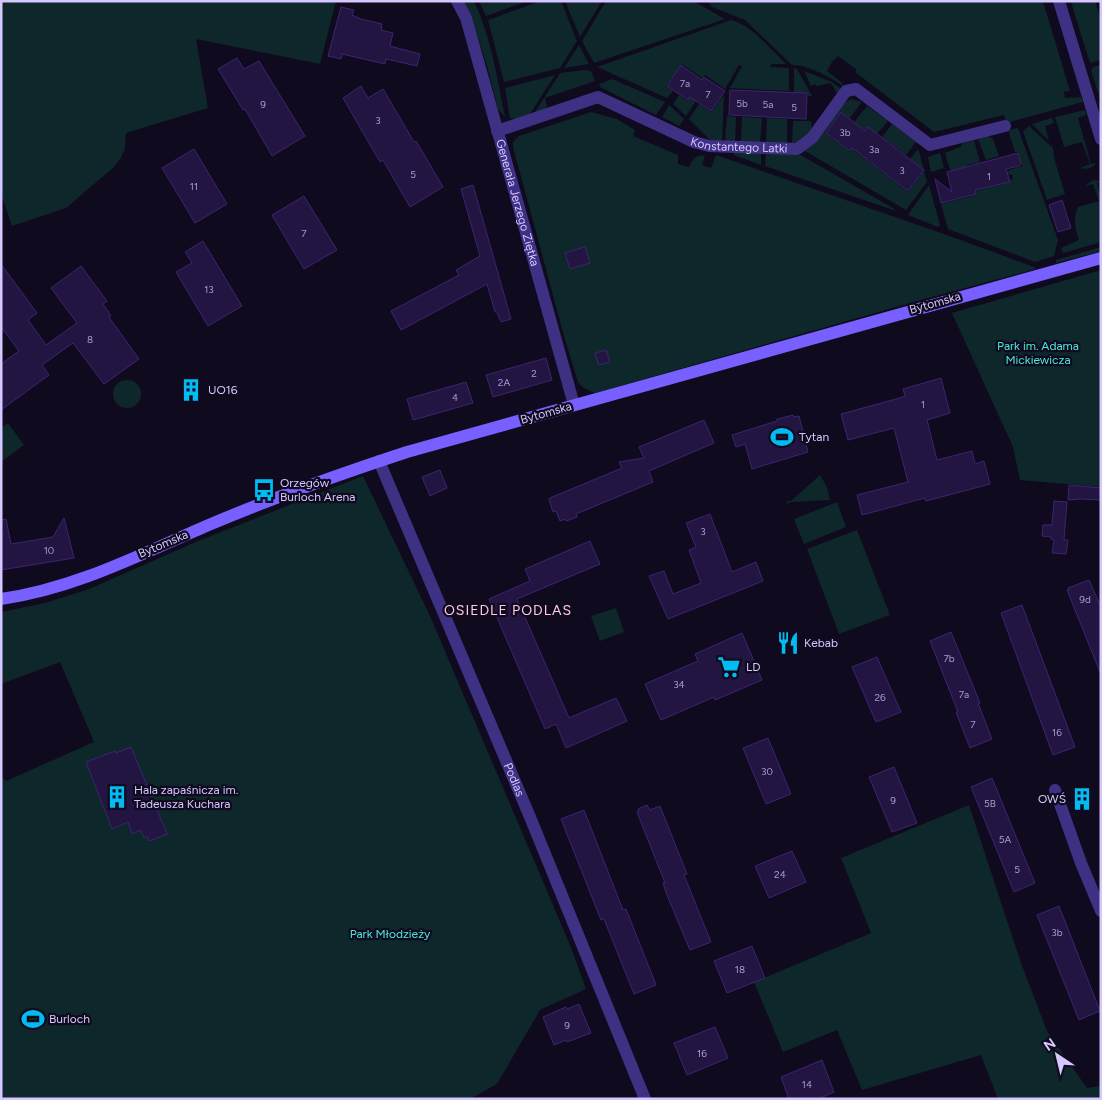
<svg xmlns="http://www.w3.org/2000/svg" width="1102" height="1100" font-family="Figtree,sans-serif">
	<style>
		.green { fill: #0d272a }
		.building { fill: #231542; stroke: #3d2470 }
		.lines { fill: none; stroke-linecap: round; stroke-linejoin: round }
		.street { stroke: #3e3183; stroke-width: 12 }
		.secondary { stroke: #785fff; stroke-width: 12 }
		.labels { text-anchor: middle; stroke-width: 4.5; stroke-linejoin: round; paint-order: stroke }
		.number-label { font-size: 10px; fill: #a99bd0 }
		.street-label { font-size: 12px; fill: #d6c8ff; stroke: #100a1f }
		.park-label { font-size: 12px; fill: #4aead6; stroke: #100a1f }
		.poi-label { font-size: 12px; fill: #d6c8ff; stroke: #100a1f; text-anchor: start }
		.neighbourhood-label { font-size: 14px; letter-spacing: 1px; fill: #ffcae5; stroke: #100a1f }
	</style>
	<rect width="100%" height="100%" fill="#100a1f"/>
	<path class="green" d="M1,1H336L320,64L196,39L208,108L126,133L125,148L121,158L114,167L66,208L12,226L1,194Z
		M463,1H474C491,37 497,77 505,117L498,109L487,66L471,15Z
		M479,1H527L486,16Z
		M541,1H561L577,41L560,68L504,82L488,20Z
		M565,1H602L580,37Z
		M606,1H693L725,19L594,63L582,41Z
		M707,1H1043L1070,91L1064,92L1065,98L1081,97L1083,102L1006,123L1004,115L934,132L855,72L857,70L838,56L832,62L827,71L841,82L844,87C833,78 806,64 792,65L745,20L712,7Z
		M1095,1L1101,20V60L1090,63L1071,2Z
		M731,20C751,24 771,50 786,64H771L770,67L789,68V91L730,88L742,66L739,65L725,89L705,75L702,78L682,64L666,86L673,91L667,98L597,67Z
		M579,45L589,64L564,68Z
		M1101,65V102L1091,70L1093,67Z
		M794,68L797,69L812,96H808V93L794,92Z
		M584,70L591,71L595,81L545,98L547,106L545,109L535,112L560,73Z
		M804,71L832,82L842,90L837,93L831,83L816,86L815,84L811,86Z
		M555,75L530,114L516,119L510,118L505,88Z
		M612,79L665,102L656,115L600,87L599,84Z
		M679,95L687,101L690,97L696,101L686,116L673,104Z
		M724,95L722,142H712L689,119L699,104L711,112Z
		M851,99L862,102L850,118L841,112L825,133L850,152L852,149L908,192L925,170L910,159L917,150L919,151L927,182L906,210L805,151L804,150L842,104Z
		M669,105L684,119L679,126L662,117Z
		M867,106L888,121L877,134L868,127L865,130L854,122Z
		M1085,110L1086,115L1078,118L1091,164L1096,163C1093,168 1086,170 1080,168L1090,164L1082,142L1064,147L1055,117Z
		M591,112L617,119L635,130L633,136L678,155V164L689,167C692,160 696,154 705,156L702,165L711,168L716,155L944,234L1034,267L1036,269L910,303L595,393L584,388L578,382L564,336L513,147V142L519,136Z
		M727,116L736,117L735,143L725,142Z
		M742,117L762,118L760,143H741Z
		M767,118L787,119V144H766Z
		M1052,118L1054,123L1045,126L1049,141L1032,124Z
		M793,121H811L812,129L805,139L792,144Z
		M892,124L916,142L906,155L882,137Z
		M1029,126L1053,148L1054,158L1065,194L1047,200L1023,131Z
		M1018,128L1058,240L1054,256L1035,262L948,229L941,204L976,195V191L1010,182V180L1013,179L1012,174L1009,175L1007,171L1022,166L1018,152H1015L1008,130Z
		M988,136L993,139L999,156L986,160L978,139Z
		M974,140L980,162L967,165L968,169L953,173L949,167L945,153L962,146L961,144Z
		M734,151L761,152V165L734,155Z
		M766,152L797,153L893,208L896,211L765,166Z
		M940,153L944,168L931,172L928,157Z
		M1093,180L1101,181L1097,183L1101,197V242L1063,253L1061,248L1079,240C1075,228 1073,219 1078,207L1099,201L1093,184L1085,186Z
		M929,185L940,225L938,227L908,215Z
		M1101,247V251L1098,252L1056,263V260Z
		M1101,270V487L1020,480L1013,447L952,313Z
		M113 394a14 14 0 1 1 28 0a14 14 0 1 1-28 0Z
		M8,423L24,445L1,462V428Z
		M820,475L827,487L830,500L791,502L787,504V501H791Z
		M363,476L430,616L570,945L586,989L540,1010L497,1084L470,1099H1V776L6,781L94,742L60,662L1,684V612L45,603L89,589L198,541Z
		M837,502L846,527L804,544L794,519Z
		M857,530L890,615L839,634L807,549Z
		M616,608L624,632L600,641L591,616Z
		M969,805L1021,963L1047,1031L1087,1088L1101,1086V1099H998L981,1055L862,1090L837,1030L783,1052L754,982L871,933L841,858Z"/>
	<path class="building" d="M341,7L354,10L352,15L361,19L382,24L381,30L393,33L390,46L420,54L417,66L386,59L385,64L342,54L341,59L328,56Z
		M237,58L244,69L259,61L305,136L272,156L245,109L243,110L218,69Z
		M681,65L702,80L704,77L725,91L711,111L690,97L688,100L667,86Z
		M361,86L368,98L383,89L414,142L416,141L443,187L410,207L383,160L380,162L343,98Z
		M730,90L807,93L806,119L729,115Z
		M841,112L865,131L868,127L924,170L908,191L852,148L850,151L826,133Z
		M194,149L227,204L195,223L162,168Z
		M1018,153L1021,164L1019,166L1006,169L1010,182L975,190L976,194L941,203L935,179L952,192L947,172Z
		M473,185L511,319L501,322L497,312H495L487,284L401,330L391,311L459,275L456,270L480,256L461,189Z
		M304,196L337,250L304,269L272,215Z
		M1062,200L1071,228L1058,232L1049,205Z
		M203,241L242,306L208,326L176,272L192,263L185,252Z
		M585,247L590,263L570,269L565,253Z
		M1,264L37,313L28,320L46,345L77,323L51,288L81,266L107,301L103,304L111,316L109,317L139,359L104,384L73,343L42,365L49,375L1,410V364L19,351L1,327Z
		M606,350L610,362L599,365L595,353Z
		M546,358L552,380L493,397L486,375Z
		M941,378L950,413L927,420L937,460L972,451L975,464L984,461L990,484L926,501L925,498L862,515L857,495L908,482L894,428L848,440L841,414L900,398L905,396L903,389Z
		M192,382L198,391L189,397L183,388Z
		M466,382L473,403L413,420L407,399Z
		M793,415L794,417L799,416L808,452L752,469L745,444L736,447L732,435L777,421V419Z
		M704,420L714,443L649,471L653,482L576,514L577,517L566,521L565,519L560,521L556,511L553,512L549,500L550,498L622,468L619,462L644,458L639,447Z
		M440,470L447,488L430,496L422,477Z
		M1069,485L1101,488V500L1081,499L1068,500Z
		M1054,501L1067,502L1064,540H1068L1066,554L1052,553L1054,540L1051,539V537L1042,536L1043,525H1052Z
		M710,514L732,572L756,562L763,581L668,619L649,576L664,571L673,594L701,583L689,550L696,547L686,523Z
		M64,518L74,558L1,570V520L6,519L11,544L53,537Z
		M590,541L600,564L517,599L569,718L616,698L627,721L566,748L556,724L545,729L489,599L530,581L525,569Z
		M1089,580L1101,607L1100,672L1067,590L1069,589L1068,588Z
		M1022,605L1075,747L1053,755L1001,613Z
		M951,632L980,703H978L992,739L970,748L956,712H958L930,641Z
		M742,633L762,680L715,700L714,697L661,720L645,684L698,661L695,654Z
		M877,657L901,712L876,722L852,667Z
		M768,738L791,794L766,804L743,748Z
		M131,747L167,834L149,841L147,836L144,838L141,830L132,834L128,822L112,829L86,762L115,751L116,753Z
		M894,767L917,823L892,832L869,777Z
		M992,778L1035,883L1014,892L971,787Z
		M647,805L650,810L660,806L687,874L684,875L711,942L690,950L667,895L663,883H665L637,812L639,811L638,809Z
		M584,810L623,910L626,909L656,985L634,994L604,919L601,920L561,819Z
		M792,851L806,882L769,898L755,866Z
		M1059,906L1100,1011L1079,1020L1037,915Z
		M752,946L765,978L727,993L714,961Z
		M579,1004L591,1033L567,1042L566,1040L554,1045L543,1017L566,1007L567,1009Z
		M715,1027L728,1058L687,1075L674,1043Z
		M822,1060L834,1092L818,1099H789L781,1077Z"/>
	<g class="lines">
		<g class="street">
			<path id="s1" d="M457,1L466,18L475,50L574,405"/>
			<path d="M1059,1L1101,139"/>
			<path id="s2" d="M497,131L598,97L694,142L709,146L797,149L812,138L846,91L856,89L930,145L1005,126"/>
			<path id="s3" d="M379,461L530,817L645,1099"/>
			<path d="M1055,790L1081,863L1101,911"/>
		</g>
		<path class="secondary" d="M1,599C75,589 143,553 211,524C275,497 340,474 407,452L1101,258"/>
	</g>
	<defs>
		<symbol id="building-bare" viewBox="-9 -9 18 18"><path d="M-4-6H4V6H1V3H-1V6H-4ZM-2.5-4.3h1.7v1.8h-1.7ZM.8-4.3h1.7v1.8H.8ZM-2.5-1h1.7V.8h-1.7ZM.8-1h1.7V.8H.8Z" fill="#00bcf3" stroke="#100a1f" stroke-width="2.5" paint-order="stroke"/></symbol>
		<symbol id="stadium-bare" viewBox="-9 -9 18 18"><path d="M0-5a6.5 5 0 1 0 0 10a6.5 5 0 1 0 0-10ZM-3.5-1.8h7v3.6h-7Z" fill="#00bcf3" stroke="#100a1f" stroke-width="2.5" paint-order="stroke"/></symbol>
		<symbol id="bus-bare" viewBox="-9 -9 18 18"><path d="M-5-6H5V4H4V6H2V4H-2V6H-4V4H-5ZM-3.5-4V0h7V-4ZM-3.5 1.2v1.5H-2V1.2ZM2 1.2v1.5H3.5V1.2Z" fill="#00bcf3" stroke="#100a1f" stroke-width="2.5" paint-order="stroke"/></symbol>
		<symbol id="restaurant-bare" viewBox="-9 -9 18 18"><path d="M-5-6h1v4h1v-4h1v4h1v-4h1v5L-1.5 .5V6h-2V.5L-5-1ZM5-6V6H3V1.5H1.5Q1.5-4 5-6Z" fill="#00bcf3" stroke="#100a1f" stroke-width="2.5" paint-order="stroke"/></symbol>
		<symbol id="supermarket-bare" viewBox="-9 -9 18 18"><path d="M-6-5.5h2.5l.6 2H6L4.5 2H-2.5L-4.4-4H-6ZM-1.5 3.2a1.3 1.3 0 1 0 .1 0ZM3 3.2a1.3 1.3 0 1 0 .1 0Z" fill="#00bcf3" stroke="#100a1f" stroke-width="2.5" paint-order="stroke"/></symbol>
	</defs>
	<g fill-rule="evenodd">
		<use href="#building-bare" x="175" y="374" width="32" height="32"/>
		<use href="#stadium-bare" x="766" y="421" width="32" height="32"/>
		<use href="#bus-bare" x="248" y="474" width="32" height="32"/>
		<use href="#restaurant-bare" x="772" y="627" width="32" height="32"/>
		<use href="#supermarket-bare" x="713" y="651" width="32" height="32"/>
		<use href="#building-bare" x="101" y="781" width="32" height="32"/>
		<use href="#building-bare" x="1066" y="783" width="32" height="32"/>
		<use href="#stadium-bare" x="17" y="1003" width="32" height="32"/>
	</g>
	<g class="labels">
		<g class="number-label">
			<text x="685" y="87">7a</text>
			<text x="708" y="98">7</text>
			<text x="742" y="107">5b</text>
			<text x="263" y="108">9</text>
			<text x="768" y="108">5a</text>
			<text x="794" y="111">5</text>
			<text x="378" y="124">3</text>
			<text x="845" y="136">3b</text>
			<text x="874" y="153">3a</text>
			<text x="902" y="174">3</text>
			<text x="413" y="178">5</text>
			<text x="989" y="180">1</text>
			<text x="194" y="190">11</text>
			<text x="304" y="237">7</text>
			<text x="209" y="293">13</text>
			<text x="90" y="343">8</text>
			<text x="534" y="377">2</text>
			<text x="504" y="386">2A</text>
			<text x="455" y="401">4</text>
			<text x="923" y="408">1</text>
			<text x="703" y="535">3</text>
			<text x="49" y="554">10</text>
			<text x="1085" y="603">9d</text>
			<text x="949" y="662">7b</text>
			<text x="679" y="688">34</text>
			<text x="964" y="698">7a</text>
			<text x="880" y="701">26</text>
			<text x="973" y="728">7</text>
			<text x="1057" y="736">16</text>
			<text x="767" y="775">30</text>
			<text x="893" y="804">9</text>
			<text x="990" y="807">5B</text>
			<text x="1005" y="843">5A</text>
			<text x="1017" y="873">5</text>
			<text x="780" y="878">24</text>
			<text x="1057" y="936">3b</text>
			<text x="740" y="973">18</text>
			<text x="567" y="1029">9</text>
			<text x="702" y="1057">16</text>
			<text x="807" y="1088">14</text>
		</g>
		<g class="street-label">
			<text dy="4" stroke="none"><textPath href="#s2" startOffset="258">Konstantego Latki</textPath></text>
			<text dy="4" stroke="none"><textPath href="#s1" startOffset="211">Generała Jerzego Ziętka</textPath></text>
			<text transform="translate(935 303) rotate(-16)" y="4">Bytomska</text>
			<text transform="translate(546 413) rotate(-16)" y="4">Bytomska</text>
			<text transform="translate(163 544) rotate(-23)" y="4">Bytomska</text>
			<text dy="4" stroke="none"><textPath href="#s3" startOffset="346">Podlas</textPath></text>
		</g>
		<g class="park-label">
			<text x="1038" y="350">Park im. Adama<tspan x="1038" dy="14">Mickiewicza</tspan></text>
			<text x="390" y="938">Park Młodzieży</text>
		</g>
		<g class="poi-label">
			<text x="208" y="394">UO16</text>
			<text x="799" y="441">Tytan</text>
			<text x="280" y="487">Orzegów<tspan x="280" dy="14">Burloch Arena</tspan></text>
			<text x="804" y="647">Kebab</text>
			<text x="746" y="671">LD</text>
			<text x="134" y="794">Hala zapaśnicza im.<tspan x="134" dy="14">Tadeusza Kuchara</tspan></text>
			<text x="1066" y="803" text-anchor="end">OWŚ</text>
			<text x="49" y="1023">Burloch</text>
		</g>
		<g class="neighbourhood-label">
			<text x="508" y="615">OSIEDLE PODLAS</text>
		</g>
	</g>
	<rect width="1102" height="1100" fill="none" stroke="#d6c8ff" stroke-width="5"/>
	<g transform="translate(1057 1055) rotate(325)" stroke="#100a1f" stroke-width="4" paint-order="stroke">
	<path d="M0-4L9 19L0 12L-9 19Z" fill="#d6c8ff"/>
	<text y="-8" font-size="14" font-weight="bold" text-anchor="middle" fill="#d6c8ff">N</text>
	</g>
</svg>
